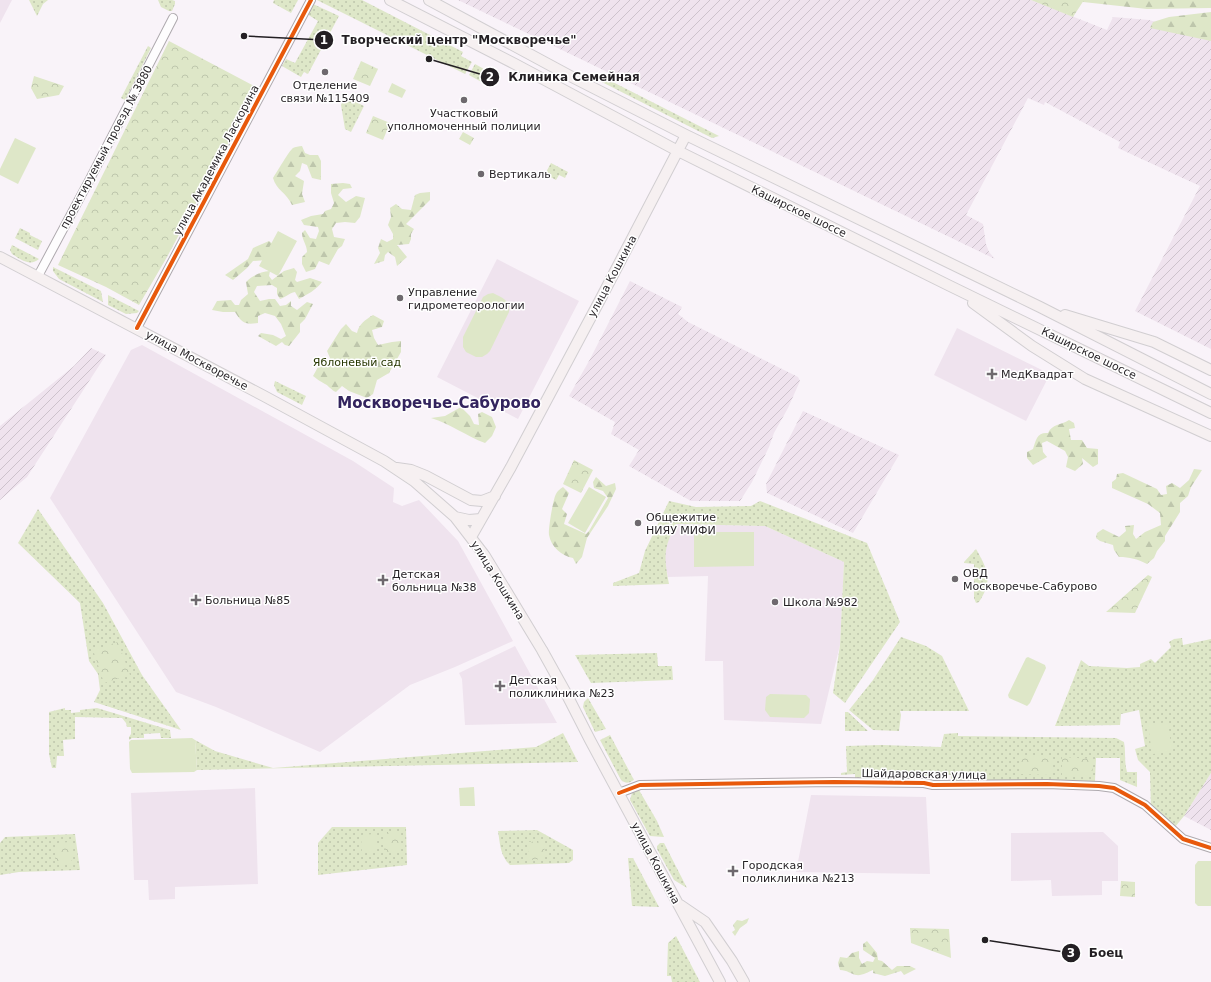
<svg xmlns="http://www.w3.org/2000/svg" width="1211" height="982" font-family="'DejaVu Sans',sans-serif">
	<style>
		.built { fill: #efe3ee }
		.industrial { fill: url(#industrial-furrows) }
		.grass { fill: url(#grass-dots) }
		.forest { fill: url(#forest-firs) }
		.park { fill: url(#park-crowns) }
		.garden { fill: #dee7c8 }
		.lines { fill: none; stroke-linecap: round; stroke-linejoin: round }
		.minor-casing { stroke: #aea9ae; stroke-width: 10 }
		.major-casing { stroke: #d1ced1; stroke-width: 12 }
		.minor { stroke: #fefdfe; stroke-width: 8 }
		.major { stroke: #f6f0f1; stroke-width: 10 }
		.cycleway-casing { stroke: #fff; stroke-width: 6 }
		.cycleway { stroke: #e8590c; stroke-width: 4 }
		.poi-dot { fill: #6e696e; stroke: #fff; stroke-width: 1.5 }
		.labels { text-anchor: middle; stroke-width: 3; stroke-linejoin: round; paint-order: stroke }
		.poi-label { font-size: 11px; fill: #231f23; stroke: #fff; text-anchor: start }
		.street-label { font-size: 11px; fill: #231f23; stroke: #fff }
		.park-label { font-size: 11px; fill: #293803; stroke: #fff }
		.district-label { font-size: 15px; font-weight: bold; fill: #33245e; stroke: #fff }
		.leader { fill: none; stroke: #231f23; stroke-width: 1.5 }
		.callout-dot { fill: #231f23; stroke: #fff; stroke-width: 1.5 }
		.mark-label { font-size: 12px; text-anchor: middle; font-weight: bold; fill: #fff }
		.callout-label { font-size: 12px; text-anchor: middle; font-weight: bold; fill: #231f23; stroke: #fff; stroke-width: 3; stroke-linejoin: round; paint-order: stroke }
	</style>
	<defs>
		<pattern id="industrial-furrows" width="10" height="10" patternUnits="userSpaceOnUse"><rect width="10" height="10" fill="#efe3ee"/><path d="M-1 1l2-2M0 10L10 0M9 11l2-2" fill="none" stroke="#cdc2cc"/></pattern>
		<pattern id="grass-dots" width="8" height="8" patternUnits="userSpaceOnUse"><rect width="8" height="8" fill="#dee7c8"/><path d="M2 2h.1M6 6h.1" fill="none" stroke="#bec6ac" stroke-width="1.8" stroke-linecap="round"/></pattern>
		<pattern id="forest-firs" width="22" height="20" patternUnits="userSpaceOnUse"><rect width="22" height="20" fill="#dee7c8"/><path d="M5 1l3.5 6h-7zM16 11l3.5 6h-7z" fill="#bec6ac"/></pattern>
		<pattern id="park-crowns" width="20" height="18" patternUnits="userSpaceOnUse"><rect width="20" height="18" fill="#dee7c8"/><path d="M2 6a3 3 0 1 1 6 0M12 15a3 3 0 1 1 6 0" fill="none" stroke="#bec6ac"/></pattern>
	</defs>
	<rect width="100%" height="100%" fill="#f9f3f9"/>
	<path class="built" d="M0,0H12L0,23Z
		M497,259L579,301L518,419L437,377Z
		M957,328L1050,374L1026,421L934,375Z
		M142,345L353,461L394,488L393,502L402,506L419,500L458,541L513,641L455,667L410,685L320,752L216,707L176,692L50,498L131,350Z
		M676,524L765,526L844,562L840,645L821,724L724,720L723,661H705L708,576L668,577L664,558L668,541Z
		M515,646L557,723L465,725L462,679L459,673Z
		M255,788L258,884L175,887V899L149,900L148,880H134L131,793Z
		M811,795L926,797L930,874L796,872Z
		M1103,832L1118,846V881H1102V895L1052,896L1051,880L1011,881V833Z"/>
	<path class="industrial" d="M458,0H1031L1107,30L1113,17L1149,20L1211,38V349L1135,311L1200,186L1118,148L1120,142L1045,102L1044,105L1028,98L966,215L983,224L986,244L989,252L995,259Z
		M630,281L682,307L678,314L688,322L798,377L800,381L788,408L774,433L769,447L752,482L740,501H691L629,466L639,450L611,434L615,422L569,396L589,361Z
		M91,348L106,355L27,477L0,500V426L74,366Z
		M803,411L899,455L853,533L767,493L766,484Z
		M1211,773V830L1184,816Z"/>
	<path class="grass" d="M29,0H48L43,4L37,16Z
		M158,0H172L175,1V4L172,11H169L161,7Z
		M274,0H298L291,13L273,3Z
		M317,0H362L463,52L461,56L472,62L465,74Z
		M313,4L339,16L308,74L304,72L301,77L282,66L286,59L295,63L318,21L307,14Z
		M148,46L151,48L125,100L121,98Z
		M475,64L491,73L485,84L469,75Z
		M597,74L719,136L712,138L594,78Z
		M344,96L364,106L351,132L345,129L341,105Z
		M551,163L568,172L565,178L559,175L556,180L545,174Z
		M20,228L30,233V235L42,241L38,250L15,238Z
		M12,245L39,259C30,267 20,259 12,254L10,250Z
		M53,267L101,291L103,302L59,279L53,271Z
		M108,295L139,311L137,313L126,314L108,305Z
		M275,381L306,396L302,405L277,392L274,385Z
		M669,501L696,507L751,506L760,501L867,543L900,622L845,703L833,693L840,645L844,562L765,526L676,524C663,549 664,557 669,584L613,586V583L639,573L645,551Z
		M38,509L103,603L142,675L181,730L94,702L100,690L98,674L89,661L80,603L18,543Z
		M976,549C988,570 993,580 979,602L976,603L974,598V564L964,563V562Z
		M901,637L926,646L942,656L969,711H900L901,715L899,731L873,730L849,710L873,680Z
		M1182,638L1183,645L1211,639V773L1184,816L1175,827L1157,810L1156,812L1151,811L1150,772L1138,760L1135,749L1145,746L1139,710L1121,714L1120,725L1055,726L1081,660L1089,666L1127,668L1140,667V664L1151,659L1155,663L1171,647L1169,642L1174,639Z
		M657,653L658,666H672L673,680L591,683L575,655Z
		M588,698L606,729L595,732L583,707L584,702Z
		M65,708V710H71V713L80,712V710L97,708L170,730L171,738H161L160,733L144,734V738H132L129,740V737L131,734V727H127L126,723L122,718L75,717V739L63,740L64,756H57L56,768H52L49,754V712Z
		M845,712H848L868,731H845Z
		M563,733L578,762L197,770L195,740L215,751L273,768L536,747Z
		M958,733V736L1116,738L1124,742C1126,752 1124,762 1127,772H1137V787L1120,780V758H1096L1095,781L951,780V775L930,774L929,779H907V774L879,773L878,783H869V773H862V782H855V774L841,775V773L847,772L846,746L882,745L941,747L944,734Z
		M610,735L634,780C629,783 626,784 621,780L600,740Z
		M639,790L657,821L664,837L650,836L630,800L632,793Z
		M332,827H406L407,865L318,875V843Z
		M537,830L573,850V860L569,863L510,865C500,856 500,843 498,831Z
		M75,834L80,870L19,872L0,875V843L5,837Z
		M660,843H664L687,888L674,880L657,849V846Z
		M628,858H633L659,907L632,906Z
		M676,936L700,982H672L671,976H667L668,943Z"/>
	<path class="forest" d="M1065,0H1211V8L1147,9Z
		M1211,12V41L1150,28L1153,22L1169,17Z
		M302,146L305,153L310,155H318L321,161V180L312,178L307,165L302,163L300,171L295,176L304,181L302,194L305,202L292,205C287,193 276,190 273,178C277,172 289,151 293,148C295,147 299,146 302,146Z
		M343,183L350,184L352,188L343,189L338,195L346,202L356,196L365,198L360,217L355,223L345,222L336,223L332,229L334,237L345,239L342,246L338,249L329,265L319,261L315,269L306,272L302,264V257L307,252C307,245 302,240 302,233L305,230L310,238L316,239L319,231L318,227L304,225L301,220L311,216L323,214L325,211L331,209L334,203L331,193V184Z
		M430,192V200L406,224L414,229L411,234V239L409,244L397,245L407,257L397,266L395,257L388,252L385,255L384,261L374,264L380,253L378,248L381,239L387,242L393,239V234L388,225L391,217L390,208L396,204L402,209L411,210L415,195L420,193Z
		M269,241L274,245L268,260L253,261L247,268L233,280L225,275L248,259L253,248Z
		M294,268L297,272L295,280L297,282L310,278L322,282C316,290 308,294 299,299L295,292C289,293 286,297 280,299L277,294V288L272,285L257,286L254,292L260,301L269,299H275L280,306L286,305L291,301V306L297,310L307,302L313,304L305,319L300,324V332L289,346L285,345L282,342L276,346L258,336L261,333L273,335L281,339L286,336L281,324L275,316L265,313L258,316V323C245,325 242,323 235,312H223L212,310L217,301L231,300L235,305H239L241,300L248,294L246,282C253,275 260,272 270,271L269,276L272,280L284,271Z
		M373,315L384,321L382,327L372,330L374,338L378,345L392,342L401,341V352L389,373L377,380L373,394L367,398L349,391L342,386L336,392C331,390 329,386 325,384C320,381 318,380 313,376L318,367L322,366L330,358L327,351L341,329L346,324L352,331L357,333C359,324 365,320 373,315Z
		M461,407L470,416L474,424L479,425L478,414L482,412L492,417L496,427L492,436L485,443C466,436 451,424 431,418L445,416Z
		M1069,420L1074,423L1075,428L1069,429L1071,440H1082L1087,448L1098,449V464L1093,467L1082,458L1083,464L1075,471L1066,467L1068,457L1065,451L1047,441L1042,443L1043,452L1047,457L1033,465L1027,458V452L1033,449C1036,440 1037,432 1048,433C1052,424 1061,425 1069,420Z
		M1194,469L1202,470L1191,487L1188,496L1180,503V512L1165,536V541L1157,551L1154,558L1147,564C1137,559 1130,557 1119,557L1114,550L1113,545L1100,541L1096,538L1097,533L1103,529L1119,537L1126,531L1125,526L1134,525L1133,534L1136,539L1145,532L1161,525L1160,513L1148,504L1112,488V482L1116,479L1117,474L1123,473L1157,489L1161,495L1167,494L1166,486L1172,483L1180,488L1189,480Z
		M596,477L606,486L615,483L616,489L608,506L587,538L582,557L576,564L573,558C562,556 551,547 549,535C548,530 553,499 556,494C557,491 560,489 563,487L569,493L562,509L567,514L564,524L586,534L589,531L608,498L603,491L594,488L593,482Z
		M749,918L747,923L740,928L735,936L732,932L735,930L733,925L737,920L742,921Z
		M867,941L877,953L878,960L882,961L892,970L897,966H910L916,969L904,975L901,971L885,976L873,973V970C868,972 862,976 856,975C851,974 847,970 840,970L838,963L840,957L847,958L852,953L859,951V958L862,964L867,961L873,962L875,958L863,950V944Z"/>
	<path class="park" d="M1031,0H1084L1073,17Z
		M169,41L258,88L167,257L139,305L106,287L58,265Z
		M361,61L378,69L370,86L353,79Z
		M34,76L64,86L59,95L37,99L31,88Z
		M373,116L390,123L383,140L366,133Z
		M463,132L474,138L470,145L459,139Z
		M574,460L593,470L581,493L563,484Z
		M1148,575L1152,577L1135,613L1106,612Z
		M118,642L130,675L104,683L93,650Z
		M1021,757H1051V775L1019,774Z
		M1062,757L1092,759L1093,776L1062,775Z
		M384,832H400V853H384Z
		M544,841L545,859L529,860L528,842Z
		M71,842L72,863H55V843Z
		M1121,881L1135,882V897L1120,896Z
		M910,928L949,929L951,958L911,943Z"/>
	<path class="garden" d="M392,83L406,90L402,98L388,92Z
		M15,138L36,148L18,184L0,175V169Z
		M278,231L297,241L278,276L259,266Z
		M493,293C503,298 510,300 509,312L490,351L487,354L482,357H476L466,352L463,347V337L483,297L488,294Z
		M589,487L606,497L585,533L568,523Z
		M694,532H754V566L694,567Z
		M1028,657L1045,665L1046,668L1030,703L1027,706L1009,698L1008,695L1026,658Z
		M770,694L806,695L810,699L809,713L804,718L770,717L765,710L766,697Z
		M1168,722L1172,752L1152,754L1148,725Z
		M192,738L195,740L197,770L194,772L132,773L130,769L129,742L131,740Z
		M474,787L475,806H460L459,788Z
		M375,834L376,853H362L361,835Z
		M1198,861H1211V906H1198L1195,903V865Z"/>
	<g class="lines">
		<defs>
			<path id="minor" d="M38,276L91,177L173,18
				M137,328L311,0
				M619,793L640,785L834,782L924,783L933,785L1047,784L1099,786L1114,788L1145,805L1183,839L1211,848"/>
			<path id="major" d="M390,0L515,64L678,151L948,285L1211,413
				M429,0L572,77L686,135L1040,307L1211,394
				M0,257L264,396L384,461L414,481L455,517L485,556L542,650L567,695L590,740L720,982
				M973,303L1032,346L1085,379L1211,436
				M1065,315L1154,342L1211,370
				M397,468L411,470L426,476L471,500L482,501L495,496
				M455,517L469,520L481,519
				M471,537L511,467L600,300L686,135
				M680,905L705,922L732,961L744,982"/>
		</defs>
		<use href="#minor" class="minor-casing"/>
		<use href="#major" class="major-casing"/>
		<use href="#minor" class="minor"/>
		<use href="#major" class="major"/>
		<defs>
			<path id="cycleway" d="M137,328L311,0
				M619,793L640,785L834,782L924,783L933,785L1047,784L1099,786L1114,788L1145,805L1183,839L1211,848"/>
		</defs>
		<use href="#cycleway" class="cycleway-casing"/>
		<use href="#cycleway" class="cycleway"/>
	</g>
	<g class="poi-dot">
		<circle cx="325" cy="72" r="4"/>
		<circle cx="464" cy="100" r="4"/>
		<circle cx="481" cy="174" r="4"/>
		<circle cx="400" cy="298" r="4"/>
		<path d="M990 368h4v4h4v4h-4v4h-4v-4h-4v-4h4z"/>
		<circle cx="638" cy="523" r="4"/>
		<circle cx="955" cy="579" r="4"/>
		<path d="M381 574h4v4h4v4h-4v4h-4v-4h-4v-4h4z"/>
		<path d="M194 594h4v4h4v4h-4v4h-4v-4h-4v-4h4z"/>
		<circle cx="775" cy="602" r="4"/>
		<path d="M498 680h4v4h4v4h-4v4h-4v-4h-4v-4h4z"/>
		<path d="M731 865h4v4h4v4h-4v4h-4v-4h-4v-4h4z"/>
	</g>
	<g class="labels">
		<g class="poi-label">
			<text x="325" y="89" text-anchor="middle">Отделение<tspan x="325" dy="13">связи №115409</tspan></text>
			<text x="464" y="117" text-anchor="middle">Участковый<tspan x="464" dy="13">уполномоченный полиции</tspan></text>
			<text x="489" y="178">Вертикаль</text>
			<text x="408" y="296">Управление<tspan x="408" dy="13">гидрометеорологии</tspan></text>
			<text x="1001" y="378">МедКвадрат</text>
			<text x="646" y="521">Общежитие<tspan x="646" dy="13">НИЯУ МИФИ</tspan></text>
			<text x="963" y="577">ОВД<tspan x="963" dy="13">Москворечье-Сабурово</tspan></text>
			<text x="392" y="578">Детская<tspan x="392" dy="13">больница №38</tspan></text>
			<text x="205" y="604">Больница №85</text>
			<text x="783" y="606">Школа №982</text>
			<text x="509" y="684">Детская<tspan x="509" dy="13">поликлиника №23</tspan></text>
			<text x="742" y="869">Городская<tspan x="742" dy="13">поликлиника №213</tspan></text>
		</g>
		<g class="street-label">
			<text transform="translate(106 147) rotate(-62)" y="4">проектируемый проезд № 3880</text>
			<text transform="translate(216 160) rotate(-62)" y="4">улица Академика Ласкорина</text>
			<text transform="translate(799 211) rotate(26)" y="4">Каширское шоссе</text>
			<text transform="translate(612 276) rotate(-62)" y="4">улица Кошкина</text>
			<text transform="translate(1089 353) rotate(26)" y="4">Каширское шоссе</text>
			<text transform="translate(197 360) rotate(28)" y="4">улица Москворечье</text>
			<text transform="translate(498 580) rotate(58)" y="4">улица Кошкина</text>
			<text transform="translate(924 774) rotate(1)" y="4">Шайдаровская улица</text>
			<text transform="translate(656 863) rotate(62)" y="4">улица Кошкина</text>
		</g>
		<g class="park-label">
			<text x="357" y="366">Яблоневый сад</text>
		</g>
		<g class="district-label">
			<text x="439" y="408">Москворечье-Сабурово</text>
		</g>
	</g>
	<path class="leader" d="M244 36L324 40M429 59L490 77M985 940L1071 953"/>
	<g class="callout-dot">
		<circle cx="244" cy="36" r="4"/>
		<circle cx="429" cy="59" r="4"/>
		<circle cx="985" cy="940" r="4"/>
		<circle cx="324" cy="40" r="10"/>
		<circle cx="490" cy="77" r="10"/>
		<circle cx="1071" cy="953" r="10"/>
	</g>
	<g class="mark-label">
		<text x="324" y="44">1</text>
		<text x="490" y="81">2</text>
		<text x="1071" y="957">3</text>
	</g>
	<g class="callout-label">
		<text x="459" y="44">Творческий центр "Москворечье"</text>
		<text x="574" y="81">Клиника Семейная</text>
		<text x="1106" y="957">Боец</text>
	</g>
</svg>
